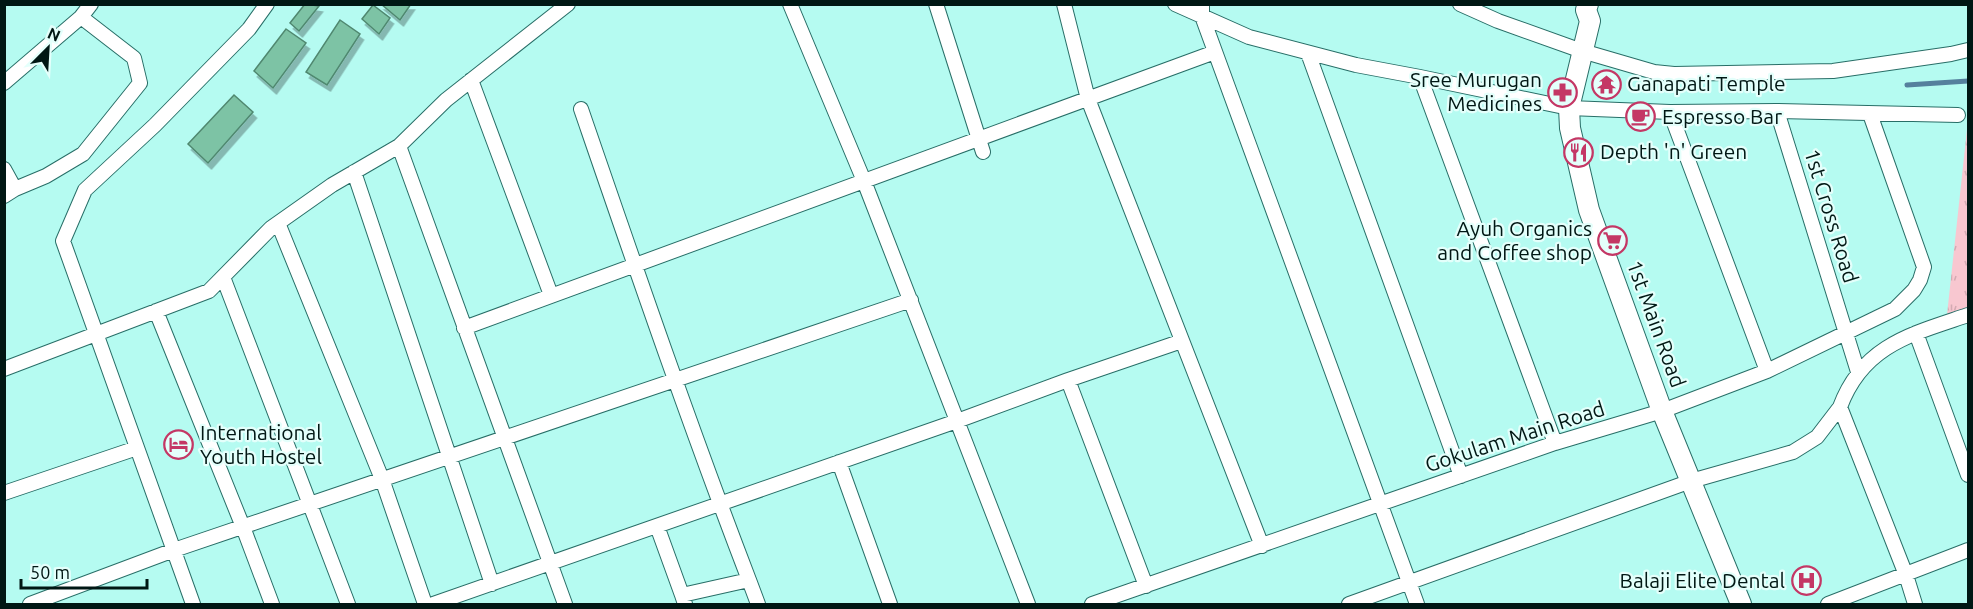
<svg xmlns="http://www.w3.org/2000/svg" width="1973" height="609" font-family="Ubuntu,sans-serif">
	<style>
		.grass { fill: url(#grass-tufts) }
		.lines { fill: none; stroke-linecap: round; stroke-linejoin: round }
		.stream { stroke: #55809d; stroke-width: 5 }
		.building { fill: #7dc3a5; stroke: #508870; stroke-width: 1.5; filter: url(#shadow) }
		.minor-casing { stroke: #286e67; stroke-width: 16 }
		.secondary-casing { stroke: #286e67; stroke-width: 22 }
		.minor { stroke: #fff; stroke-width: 14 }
		.secondary { stroke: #fff; stroke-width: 20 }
		.labels { text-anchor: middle; stroke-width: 4.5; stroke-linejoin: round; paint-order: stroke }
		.poi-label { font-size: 21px; fill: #001714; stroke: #e4fffb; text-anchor: start }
		.street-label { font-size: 21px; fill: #001714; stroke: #e4fffb }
	</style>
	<defs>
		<pattern id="grass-tufts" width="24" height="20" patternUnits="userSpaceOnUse" patternTransform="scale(1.5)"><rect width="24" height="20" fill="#f8c7d0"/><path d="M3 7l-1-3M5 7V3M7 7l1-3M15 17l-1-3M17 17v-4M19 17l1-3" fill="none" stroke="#d3aab2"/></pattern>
		<filter id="shadow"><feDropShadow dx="3.5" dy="6" stdDeviation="0" flood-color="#0004"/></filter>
	</defs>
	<rect width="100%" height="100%" fill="#b5fbf1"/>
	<path class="grass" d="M1968,120V307L1947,315Z"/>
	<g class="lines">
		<path class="stream" d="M1907,85L1968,81"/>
	</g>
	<path class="building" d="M305,4L319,6L299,31L290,23Z
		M381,4H411L400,20Z
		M373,5L390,18L379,34L362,19Z
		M340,20L360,34L327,85L306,72Z
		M286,29L306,43L273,88L254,71Z
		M234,95L253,112L208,163L188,144Z"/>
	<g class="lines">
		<defs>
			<path id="minor" d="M790,4L864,181L1028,604
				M936,4L983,152
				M1064,4L1088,99L1262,546
				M1175,4L1249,37L1356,65L1420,77L1569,108L1670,112L1777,111L1958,115
				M1202,4V16L1417,604
				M1460,4L1498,21L1582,51L1654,72L1674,74L1833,71L1951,54L1968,50
				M1308,53L1461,476
				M1420,77L1555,443
				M471,80L551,295
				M4,83L81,17L91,4
				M581,109C635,266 689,424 749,580
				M1777,111L1858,372
				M1670,112L1767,371
				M399,146L565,604
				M4,169L15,189
				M354,172L492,584
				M4,196L15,189L46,176L83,154L140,83L134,58L81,17
				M278,223L382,479L425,604
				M223,277L348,604
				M156,311L243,527L272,604
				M464,328L1215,52
				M1916,333L1968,475
				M4,369L209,291L271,228L332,185L399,146L446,100L568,4
				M1068,380L1146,586
				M839,462L890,604
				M4,493L137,448
				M657,526L682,595
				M30,604L174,550L911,300
				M193,604L63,241L85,190L155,125L249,29L267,4
				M433,604L957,421L1068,380L1182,341
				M685,604L682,595L749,580L758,604
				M1092,604L1555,443L1662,411L1767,371L1895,309L1914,290L1920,280L1924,267L1870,114
				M1349,604L1691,481L1793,452L1817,437L1840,407
				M1828,604L1968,550
				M1915,604L1906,575L1840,407C1863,345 1912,334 1968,315"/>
			<path id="secondary" d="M1588,4L1586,10L1590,21L1569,108L1570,128L1589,210L1662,411L1741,604"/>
		</defs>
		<use href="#minor" class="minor-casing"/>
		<use href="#secondary" class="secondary-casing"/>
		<use href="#minor" class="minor"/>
		<use href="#secondary" class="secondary"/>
	</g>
	<defs>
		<symbol id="temple-ring" viewBox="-11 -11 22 22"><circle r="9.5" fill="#e4fffb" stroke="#c43765" stroke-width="1.5"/><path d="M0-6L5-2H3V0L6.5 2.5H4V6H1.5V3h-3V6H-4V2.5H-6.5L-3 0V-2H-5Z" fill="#c43765"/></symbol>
		<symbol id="pharmacy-ring" viewBox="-11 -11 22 22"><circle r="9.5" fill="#e4fffb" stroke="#c43765" stroke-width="1.5"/><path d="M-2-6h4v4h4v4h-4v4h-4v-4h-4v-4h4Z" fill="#c43765"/></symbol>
		<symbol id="cafe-ring" viewBox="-11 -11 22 22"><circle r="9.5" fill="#e4fffb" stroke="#c43765" stroke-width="1.5"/><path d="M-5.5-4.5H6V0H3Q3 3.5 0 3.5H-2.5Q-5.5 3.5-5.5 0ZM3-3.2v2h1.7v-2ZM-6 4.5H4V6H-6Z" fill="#c43765"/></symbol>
		<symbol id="restaurant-ring" viewBox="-11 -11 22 22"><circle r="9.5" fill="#e4fffb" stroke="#c43765" stroke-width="1.5"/><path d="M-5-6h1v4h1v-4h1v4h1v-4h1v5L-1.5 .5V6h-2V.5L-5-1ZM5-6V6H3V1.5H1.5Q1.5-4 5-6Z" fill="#c43765"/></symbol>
		<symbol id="supermarket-ring" viewBox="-11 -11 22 22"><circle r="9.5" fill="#e4fffb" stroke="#c43765" stroke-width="1.5"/><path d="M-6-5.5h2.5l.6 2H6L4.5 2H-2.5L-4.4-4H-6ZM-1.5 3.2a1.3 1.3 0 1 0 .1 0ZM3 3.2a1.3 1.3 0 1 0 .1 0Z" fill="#c43765"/></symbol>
		<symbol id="hotel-ring" viewBox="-11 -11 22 22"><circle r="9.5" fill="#e4fffb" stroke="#c43765" stroke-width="1.5"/><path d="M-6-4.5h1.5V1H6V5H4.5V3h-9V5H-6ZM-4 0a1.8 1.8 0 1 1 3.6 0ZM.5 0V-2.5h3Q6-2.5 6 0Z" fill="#c43765"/></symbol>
		<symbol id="hospital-ring" viewBox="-11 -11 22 22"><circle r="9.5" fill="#e4fffb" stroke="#c43765" stroke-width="1.5"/><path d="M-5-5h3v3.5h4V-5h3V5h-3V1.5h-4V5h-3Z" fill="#c43765"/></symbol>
	</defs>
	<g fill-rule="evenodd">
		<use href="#temple-ring" x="1590" y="68" width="33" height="33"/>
		<use href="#pharmacy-ring" x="1546" y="76" width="33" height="33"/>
		<use href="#cafe-ring" x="1624" y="100" width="33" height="33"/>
		<use href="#restaurant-ring" x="1562" y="136" width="33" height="33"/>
		<use href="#supermarket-ring" x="1596" y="224" width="33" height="33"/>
		<use href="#hotel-ring" x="162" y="428" width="33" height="33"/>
		<use href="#hospital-ring" x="1790" y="564" width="33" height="33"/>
	</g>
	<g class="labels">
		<g class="poi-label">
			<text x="1542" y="87" text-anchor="end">Sree Murugan<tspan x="1542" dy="24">Medicines</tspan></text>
			<text x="1627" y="91">Ganapati Temple</text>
			<text x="1662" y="124">Espresso Bar</text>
			<text x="1600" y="159">Depth 'n' Green</text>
			<text x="1592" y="236" text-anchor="end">Ayuh Organics<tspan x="1592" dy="24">and Coffee shop</tspan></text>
			<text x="200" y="440">International<tspan x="200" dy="24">Youth Hostel</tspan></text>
			<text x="1785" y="588" text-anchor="end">Balaji Elite Dental</text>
		</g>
		<g class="street-label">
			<text transform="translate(1831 216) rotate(73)" y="7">1st Cross Road</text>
			<text transform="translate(1656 324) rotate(70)" y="7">1st Main Road</text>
			<text transform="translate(1515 437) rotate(-18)" y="7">Gokulam Main Road</text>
		</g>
	</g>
	<rect width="1973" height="609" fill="none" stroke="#001714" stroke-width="12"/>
	<g transform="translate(48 48) rotate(24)" stroke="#e4fffb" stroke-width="4.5" paint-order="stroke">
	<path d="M0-4.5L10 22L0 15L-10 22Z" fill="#001714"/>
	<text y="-9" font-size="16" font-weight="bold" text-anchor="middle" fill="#001714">N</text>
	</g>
	<path d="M21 579v9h126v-9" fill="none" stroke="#001714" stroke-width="3"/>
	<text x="30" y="579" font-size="18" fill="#001714" stroke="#e4fffb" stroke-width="4.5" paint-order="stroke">50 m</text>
</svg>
